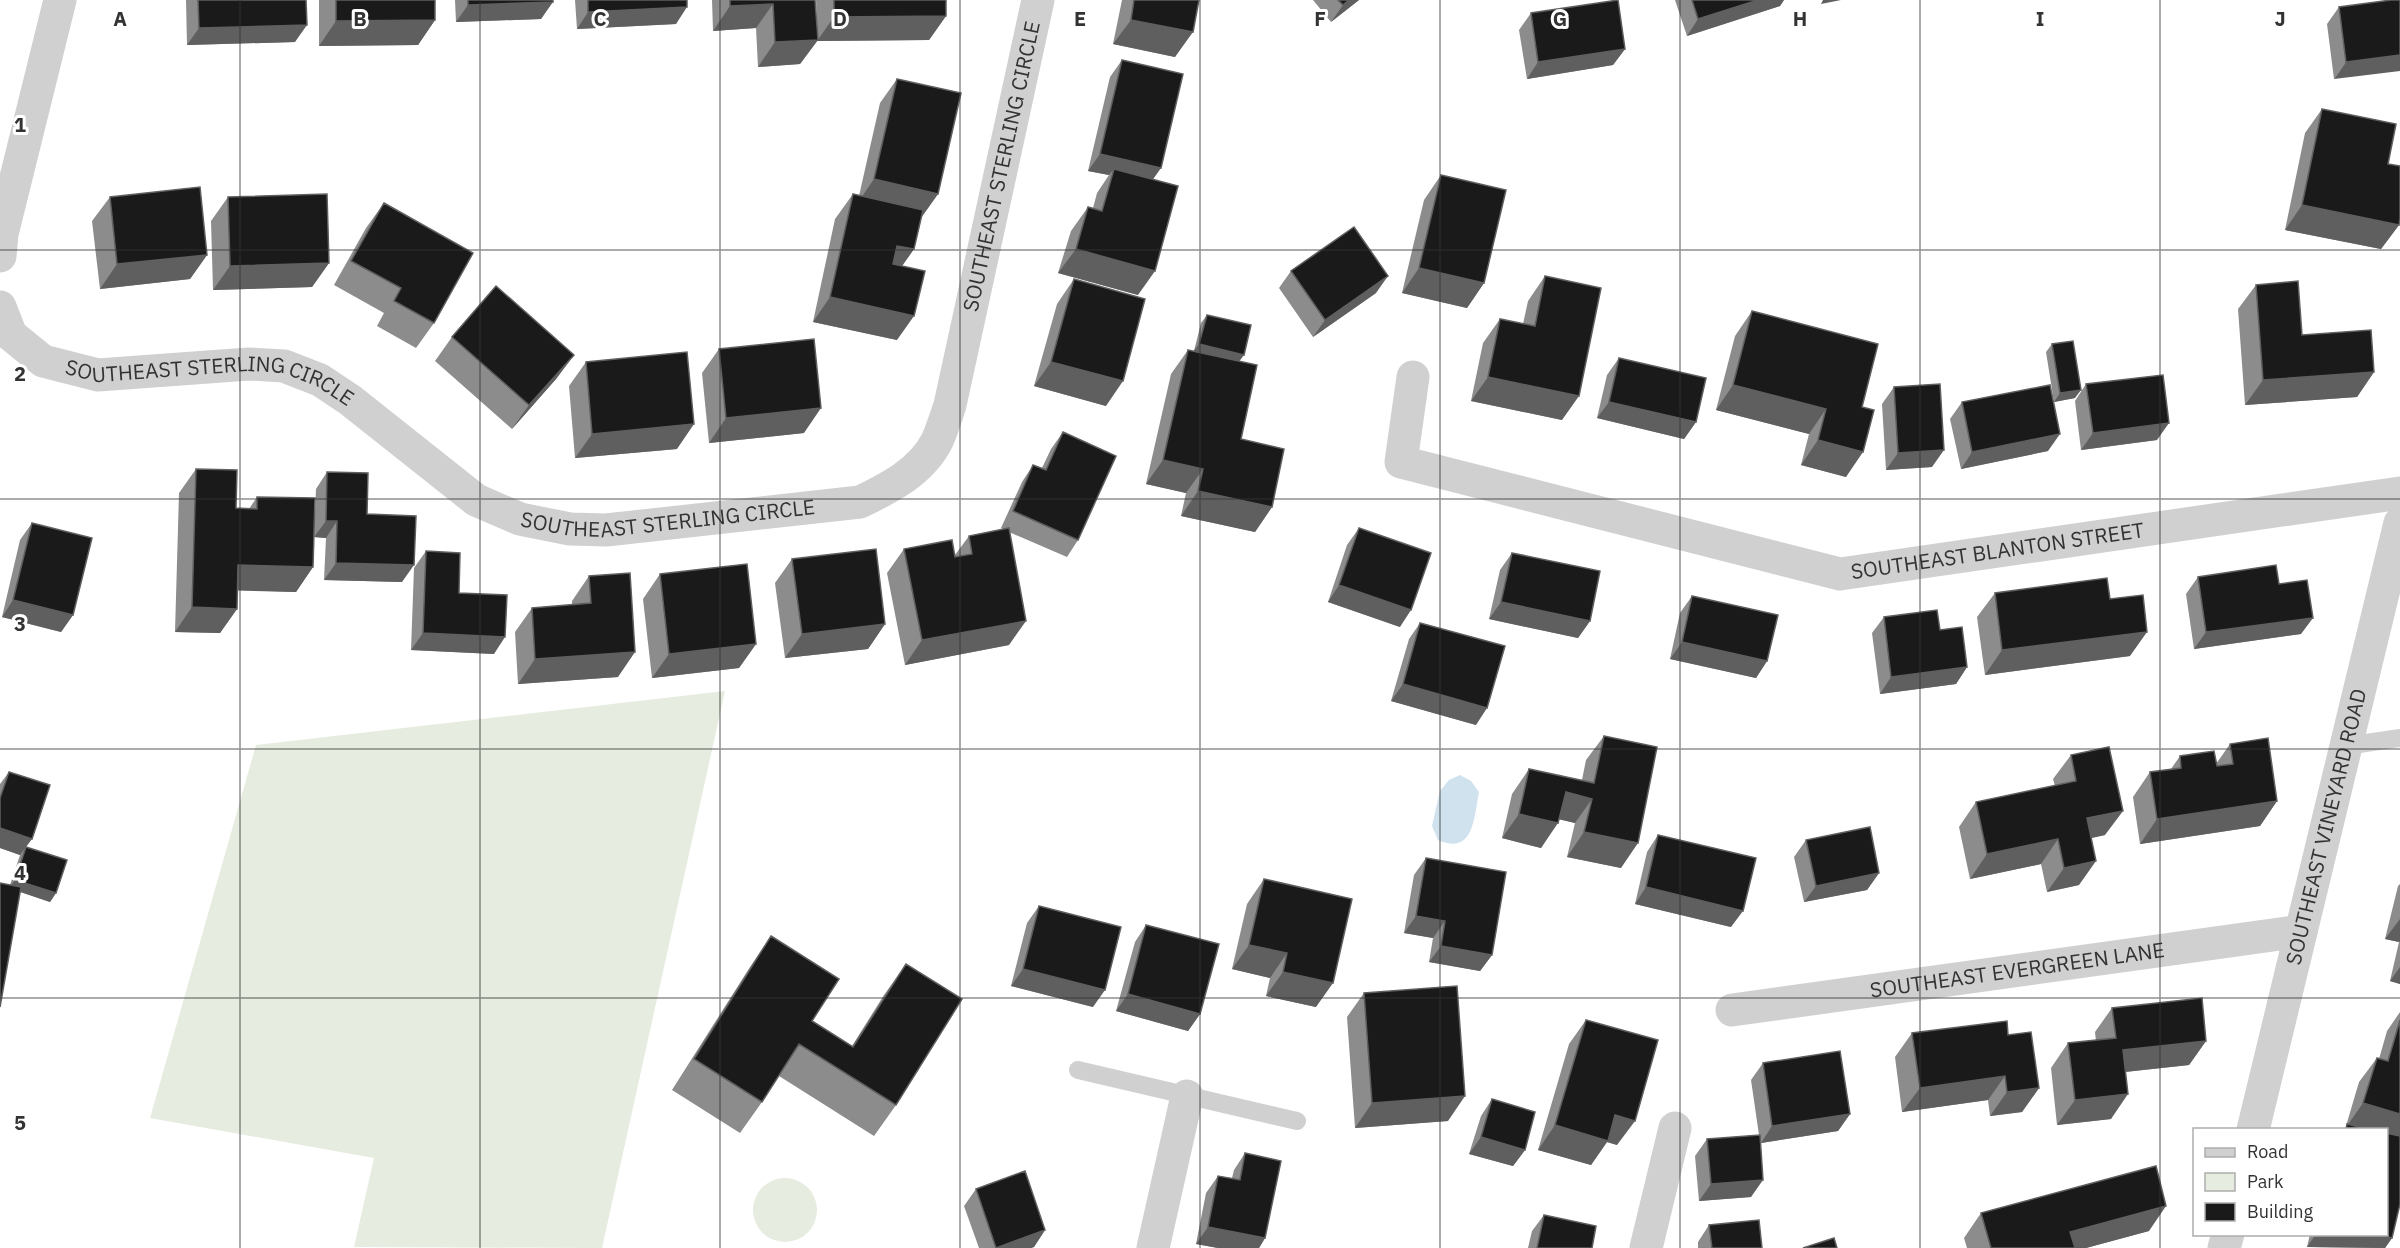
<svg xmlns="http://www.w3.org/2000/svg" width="2400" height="1248" font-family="'IBM Plex Sans',sans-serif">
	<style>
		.green { fill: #e6ecdf }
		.water { fill: #cfe2ee }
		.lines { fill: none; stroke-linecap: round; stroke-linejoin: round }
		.lane { stroke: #d0d0d0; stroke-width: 18 }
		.street { stroke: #d0d0d0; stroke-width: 33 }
		.wall { fill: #8c8c8c }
		.shaded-wall { fill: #5f5f5f }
		.building { fill: #1a1a1a; stroke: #5f5f5f; stroke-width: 1.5 }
		.grid { fill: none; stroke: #333; stroke-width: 1.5; stroke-opacity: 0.55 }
		.labels { text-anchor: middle; stroke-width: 6; stroke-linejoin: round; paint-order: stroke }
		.street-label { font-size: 21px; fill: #333; stroke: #fff }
		.grid-label { font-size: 20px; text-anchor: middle; font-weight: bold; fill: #333; stroke: #fff; stroke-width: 6; stroke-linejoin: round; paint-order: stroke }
	</style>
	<rect width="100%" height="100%" fill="#fff"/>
	<path class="green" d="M725,691L602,1248L354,1247L374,1158L150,1118L256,745Z
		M753 1210a32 32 0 1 1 64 0a32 32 0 1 1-64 0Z"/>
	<path class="water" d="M1460,775L1471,781L1479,792C1474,817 1474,856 1438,840L1432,826L1440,791L1449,780Z"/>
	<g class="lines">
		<path class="lane" d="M2346,746L2400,738
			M1078,1070L1297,1121"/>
		<g class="street">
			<path d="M0,256L2,234L60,0"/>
			<path id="s1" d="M0,307L11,335L43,361L98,375L249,364L284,366L320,380L350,400L476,500L520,519L570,529L606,530L860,502C889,488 921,472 937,441C942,430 946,417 950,405L1038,0"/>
			<path id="s2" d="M1413,377L1401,462L1840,574L2400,493"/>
			<path id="s3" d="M1732,1010L2301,931"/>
			<path id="s4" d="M2253,1130L2400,523"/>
			<path d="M1153,1248L1187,1096"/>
			<path d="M1646,1248L1675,1128"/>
			<path d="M2224,1248L2228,1234"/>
		</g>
	</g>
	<path class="wall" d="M186,0H306L295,42L187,45Z
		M319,0H435V20L418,45L319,46Z
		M455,0H553L541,19L456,22Z
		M575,0H687L676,24L577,29Z
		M712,0H815L817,27L816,0H946V16L929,40L817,41L800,64L758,67L756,28L713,31Z
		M1122,0H1199L1175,57L1113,44Z
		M1313,0H1359L1331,22Z
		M1675,0H1784L1780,6L1687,36Z
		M2391,0L2334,79L2327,24L2339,7Z
		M1531,13L1625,49L1613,65L1527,79L1519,30Z
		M1122,60L1153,179L1138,295L1058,273L1071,231L1088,207L1093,208L1097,193L1109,175L1088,171L1110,77Z
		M897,79L938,194L922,216L914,249L902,266L897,340L813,322L835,219L853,194L859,196L880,103Z
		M2322,109L2388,164L2399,225L2381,249L2285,230L2305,133Z
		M1441,175L1484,283L1467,308L1402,293L1424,200Z
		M110,197L207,255L190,279L100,289L92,221Z
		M228,197L329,263L312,287L213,290L211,221Z
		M384,203L434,323L416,348L377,326L384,313L334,285L366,228Z
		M1291,271L1376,293L1313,337L1279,288Z
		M1545,276L1562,420L1471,401L1483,343L1500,319L1523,324L1528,301Z
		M1074,279L1106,406L1034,386L1057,304Z
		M2256,285L2302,335L2374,372L2357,397L2245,405L2238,309Z
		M1752,311L1862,407L1846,477L1801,465L1809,434L1716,410L1735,336Z
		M1207,315L1240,361L1241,439L1272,507L1255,532L1181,516L1186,493L1146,484L1171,374L1188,350L1194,351L1201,323Z
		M452,337L574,355L556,379L512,429L435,361Z
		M2052,344L2075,398L2054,402L2046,352Z
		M719,349L804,433L709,443L702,373Z
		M1619,358L1696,422L1684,439L1597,418L1607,375Z
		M586,362L677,449L575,458L569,386Z
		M2086,384L2157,440L2081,450L2075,401Z
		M1894,387L1932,467L1886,470L1882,404Z
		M1962,402L2048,451L1961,469L1950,419Z
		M1063,432L1078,540L1067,557L1009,532V645L905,665L887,573L904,549L955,555L969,536L1003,529L1001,528L1022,482L1033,465L1042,468L1051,449Z
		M196,469L236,508L249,509L257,497L313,567L296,592L237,590V609L220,633L175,632L179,493Z
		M327,472L367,514L402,582L324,580L326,538L314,537L316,489Z
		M32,523L73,615L61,632L2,617L20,540Z
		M1359,528L1400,627L1328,602L1347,545Z
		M426,551L459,593L494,654L411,650L414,568Z
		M1512,553L1590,621L1578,638L1489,619L1500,570Z
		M792,559L885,624L868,649L785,658L775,583Z
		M660,574L756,644L739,668L652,678L643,599Z
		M589,576L618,677L518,684L515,632L532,608L572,605V601Z
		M2198,577L2279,584L2301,634L2194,649L2186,594Z
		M1995,593L2110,599L2130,656L1985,675L1977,617Z
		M1692,596L1767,661L1756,678L1670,659L1680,613Z
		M1884,617L1940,630L1967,667L1956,684L1880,694L1872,633Z
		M1420,623L1476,725L1391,701L1409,639Z
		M1604,736L1621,868L1567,857L1575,823L1559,819L1541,848L1502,838L1512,794L1529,769L1582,780L1586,760Z
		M2230,744L2277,801L2260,826L2140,844L2133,797L2150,772L2171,769L2180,756L2216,764Z
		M2071,755L2105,835L2091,838L2079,885L2047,892L2041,864L1970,879L1959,827L1976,802L2055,786L2053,779Z
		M9,772L26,847L56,893L50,902L20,892L10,885L20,855L0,848V784Z
		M1658,835L1731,927L1635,904L1647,852Z
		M1806,840L1879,873L1867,890L1804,902L1794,857Z
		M1426,858L1492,955L1480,971L1429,962L1433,938L1404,933L1414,875Z
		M1264,879L1316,1007L1266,996L1270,978L1232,969L1247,904Z
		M2400,884V984L2390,981L2399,942L2385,939L2398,886Z
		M1039,906L1093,1007L1011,986L1027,923Z
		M1146,925L1200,1014L1188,1031L1116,1011L1135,942Z
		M771,936L812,1021L852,1046L884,995L906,964L896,1105L874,1136L779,1076L762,1102L740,1133L672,1090L750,967Z
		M1364,993L1448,1121L1355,1128L1347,1017Z
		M2112,1008L2206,1041L2189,1065L2125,1072L2111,1119L2057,1125L2051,1068L2068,1043L2096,1041L2095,1032Z
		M2400,1012V1204L2392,1238L2385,1248L2307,1247L2310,1234H2386V1130H2344L2346,1126L2359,1082L2377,1058L2379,1059L2387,1031Z
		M1586,1020L1617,1145L1607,1142L1591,1165L1538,1150L1569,1044Z
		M1912,1033L2039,1088L2022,1112L1990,1116L1988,1100L1902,1112L1895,1057Z
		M1763,1063L1850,1114L1838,1131L1761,1143L1751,1197L1699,1201L1695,1156L1707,1139L1759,1135L1751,1080Z
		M1492,1099L1525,1150L1513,1166L1469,1154L1481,1116Z
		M1245,1153L1265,1238L1259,1248H1218L1196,1244L1206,1193L1218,1176L1232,1178L1234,1170Z
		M976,1189L1045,1230L1034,1247L1031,1248H979L964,1206Z
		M1981,1213L2149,1231L2086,1248H1967L1964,1238Z
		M1544,1215L1592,1248H1528L1532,1231Z
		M1709,1225L1762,1248H1698V1242Z"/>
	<path class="shaded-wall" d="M1349,0H1359L1331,22L1343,5Z
		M1758,0H1784L1780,6L1687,36L1698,19Z
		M1823,0H1841L1821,4Z
		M553,2L541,19L456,22L468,5Z
		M773,4L756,28L713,31L730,6Z
		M687,7L676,24L577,29L588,12Z
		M946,16L929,40L817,41L834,17Z
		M435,20L418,45L319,46L336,21Z
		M1131,20L1193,32L1175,57L1113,44Z
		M307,25L295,42L187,45L199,28Z
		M818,40L800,64L758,67L775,42Z
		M1625,49L1613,65L1527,79L1538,62Z
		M2400,55V71L2334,79L2346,62Z
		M1100,154L1161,168L1149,185L1114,169L1109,175L1088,171Z
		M874,179L938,194L921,218L857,204Z
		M2302,205L2399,225L2381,249L2285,230Z
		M897,246L914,249L897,273L880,270Z
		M1076,249L1155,271L1138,295L1058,273Z
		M207,255L190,279L100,289L117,264Z
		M329,263L312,287L213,290L230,266Z
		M1419,268L1484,283L1467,308L1402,293Z
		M1388,276L1376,293L1313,337L1325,320Z
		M830,297L914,316L897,340L813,322Z
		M1199,344L1244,355L1238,363L1193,352Z
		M574,355L556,379L512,429L529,405Z
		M1051,362L1123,381L1106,406L1034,386Z
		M2374,372L2357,397L2245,405L2263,380Z
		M1488,377L1579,396L1562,420L1471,401Z
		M1733,385L1826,409L1809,434L1716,410Z
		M2081,390L2075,398L2054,402L2060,393Z
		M1609,402L1696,422L1684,439L1597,418Z
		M821,408L804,433L709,443L726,418Z
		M2169,423L2157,440L2081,450L2093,433Z
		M694,424L677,449L575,458L592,434Z
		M2060,434L2048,451L1961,469L1972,452Z
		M1818,440L1863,452L1846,477L1801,465Z
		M1944,450L1932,467L1886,470L1898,453Z
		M1163,460L1203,469L1186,493L1146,484Z
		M1198,491L1272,507L1255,532L1181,516Z
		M326,521H337L326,538L314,537Z
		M336,563L414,565L402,582L324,580Z
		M238,565L313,567L296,592L221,590Z
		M1339,585L1411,610L1400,627L1328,602Z
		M13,600L73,615L61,632L2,617Z
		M1501,602L1590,621L1578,638L1489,619Z
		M192,607L237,609L220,633L175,632Z
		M2313,618L2301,634L2194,649L2206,632Z
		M1026,621L1009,645L905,665L922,640Z
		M885,624L868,649L785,658L802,634Z
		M2147,632L2130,656L1985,675L2002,650Z
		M423,633L505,637L494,654L411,650Z
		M1682,642L1767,661L1756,678L1670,659Z
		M756,644L739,668L652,678L669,654Z
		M635,652L618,677L518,684L535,659Z
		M1967,667L1956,684L1880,694L1891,677Z
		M1403,684L1487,708L1476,725L1391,701Z
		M1566,792L1592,799L1575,823L1549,817Z
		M2277,801L2260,826L2140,844L2157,819Z
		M2123,811L2105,835L2069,843L2087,818Z
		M1519,814L1558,823L1541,848L1502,838Z
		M0,828L32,839L20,855L0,848Z
		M1584,832L1638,843L1621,868L1567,857Z
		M2058,839L2041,864L1970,879L1987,854Z
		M2096,861L2079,885L2047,892L2064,868Z
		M1879,873L1867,890L1804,902L1816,886Z
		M15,880L56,893L50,902L9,888Z
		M1646,887L1743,911L1731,927L1635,904Z
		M1416,916L1445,921L1433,938L1404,933Z
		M2400,919V941L2399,942L2385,939Z
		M1249,945L1287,953L1270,978L1232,969Z
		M1441,946L1492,955L1480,971L1429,962Z
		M2400,967V984L2390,981Z
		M1023,969L1105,990L1093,1007L1011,986Z
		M1283,972L1333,983L1316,1007L1266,996Z
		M1128,994L1200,1014L1188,1031L1116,1011Z
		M2206,1041L2189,1065L2106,1074L2123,1050Z
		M2005,1076L1988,1100L1902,1112L1920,1088Z
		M2039,1088L2022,1112L1990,1116L2007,1092Z
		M2128,1094L2111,1119L2057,1125L2075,1100Z
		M1465,1096L1448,1121L1355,1128L1372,1103Z
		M2363,1103L2400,1114V1144L2386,1140V1130H2351L2347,1126Z
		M1850,1114L1838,1131L1761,1143L1772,1126Z
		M1615,1115L1635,1121L1617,1145L1607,1142L1591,1165L1538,1150L1555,1125Z
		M1481,1137L1525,1150L1513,1166L1469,1154Z
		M1763,1180L1751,1197L1699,1201L1711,1184Z
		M2166,1206L2149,1231L2086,1248H2059L2070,1232Z
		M1208,1227L1265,1238L1259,1248H1218L1196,1244Z
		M1045,1230L1034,1247L1031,1248H996Z
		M2316,1234H2376L2392,1238L2385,1248L2307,1247Z"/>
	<path class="building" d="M198,0H306L307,25L199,28Z
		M336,0H435V20L336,21Z
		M468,0H553V2L468,5Z
		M588,0H687V7L588,12Z
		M730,0H815L818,40L775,42L773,4L730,6Z
		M834,0H946V16L834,17Z
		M1134,0H1199L1193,32L1131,20Z
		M1338,0H1349L1343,5Z
		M1618,0L1625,49L1538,62L1531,13Z
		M1692,0H1758L1698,19Z
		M2391,0H2400V55L2346,62L2339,7Z
		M1122,60L1183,74L1161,168L1100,154Z
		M897,79L961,93L938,194L874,179Z
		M2322,109L2396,124L2388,164L2400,166V218L2399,225L2302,205Z
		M1114,169L1178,186L1155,271L1076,249L1088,207L1102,211Z
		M1441,175L1506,190L1484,283L1419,268Z
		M200,187L207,255L117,264L110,197Z
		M327,194L329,263L230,266L228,197Z
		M853,194L923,210L914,249L897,246L893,264L925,271L914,316L830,297Z
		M384,203L473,253L434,323L394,301L401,288L351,261Z
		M1354,227L1388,276L1325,320L1291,271Z
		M1545,276L1601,288L1579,396L1488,377L1500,319L1535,326Z
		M1074,279L1145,299L1123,381L1051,362Z
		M2298,281L2302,335L2371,330L2374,372L2263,380L2256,285Z
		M496,286L574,355L529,405L452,337Z
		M1752,311L1878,344L1862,407L1874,410L1863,452L1818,440L1826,409L1733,385Z
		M1207,315L1251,325L1244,355L1199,344Z
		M814,339L821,408L726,418L719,349Z
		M2073,341L2081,390L2060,393L2052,344Z
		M1188,350L1257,365L1241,439L1284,449L1272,507L1198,491L1203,469L1163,460Z
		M687,352L694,424L592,434L586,362Z
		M1619,358L1706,378L1696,422L1609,402Z
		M2163,375L2169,423L2093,433L2086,384Z
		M1940,384L1944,450L1898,453L1894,387Z
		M2050,385L2060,434L1972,452L1962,402Z
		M1063,432L1116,456L1078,540L1013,511L1033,465L1046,470Z
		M196,469L237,470L236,508L257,509V497L315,498L313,567L238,565L237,609L192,607Z
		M327,472L368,473L367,514L416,516L414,565L336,563L337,521H326Z
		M32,523L92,538L73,615L13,600Z
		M1009,528L1026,621L922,640L904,549L952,540L955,557L972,554L969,536Z
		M1359,528L1431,553L1411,610L1339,585Z
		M876,549L885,624L802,634L792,559Z
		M426,551L460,553L459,593L507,595L505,637L423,633Z
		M1512,553L1600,571L1590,621L1501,602Z
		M747,564L756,644L669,654L660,574Z
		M2276,565L2279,584L2307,580L2313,618L2206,632L2198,577Z
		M630,573L635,652L535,659L532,608L591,603L589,576Z
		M2107,578L2110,599L2143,595L2147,632L2002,650L1995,593Z
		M1692,596L1778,615L1767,661L1682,642Z
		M1937,610L1940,630L1962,627L1967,667L1891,677L1884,617Z
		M1420,623L1505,646L1487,708L1403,684Z
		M1604,736L1657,747L1638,843L1584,832L1592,799L1566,792L1558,823L1519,814L1529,769L1594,783Z
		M2268,738L2277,801L2157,819L2150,772L2181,768L2180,756L2214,751L2217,766L2233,764L2230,744Z
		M2109,747L2123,811L2087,818L2096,861L2064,868L2058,839L1987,854L1976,802L2076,781L2071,755Z
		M9,772L50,785L32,839L0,828V798Z
		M1870,827L1879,873L1816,886L1806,840Z
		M1658,835L1756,858L1743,911L1646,887Z
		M26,847L67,860L56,893L15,880Z
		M1426,858L1506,872L1492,955L1441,946L1445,921L1416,916Z
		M1264,879L1352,899L1333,983L1283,972L1287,953L1249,945Z
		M0,883L21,887L0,1007Z
		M1039,906L1121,927L1105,990L1023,969Z
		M1146,925L1219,944L1200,1014L1128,994Z
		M771,936L839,979L812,1021L853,1047L906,964L962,999L896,1105L799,1044L762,1102L694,1059Z
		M1457,986L1465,1096L1372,1103L1364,993Z
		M2202,998L2206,1041L2123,1050L2128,1094L2075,1100L2068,1043L2116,1038L2112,1008Z
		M1586,1020L1658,1040L1635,1121L1615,1115L1608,1141L1555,1125Z
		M2400,1020V1114L2363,1103L2377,1058L2388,1061Z
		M2007,1021L2008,1035L2031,1032L2039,1088L2007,1092L2005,1076L1920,1088L1912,1033Z
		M1840,1051L1850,1114L1772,1126L1763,1063Z
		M1492,1099L1535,1112L1525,1150L1481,1137Z
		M2347,1124L2370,1130H2346Z
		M2386,1133L2400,1136V1204L2392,1238L2376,1234H2386Z
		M1760,1135L1763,1180L1711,1184L1707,1139Z
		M1245,1153L1281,1161L1265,1238L1208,1227L1218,1176L1240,1180Z
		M2156,1166L2166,1206L2070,1232L2075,1248H1991L1981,1213Z
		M1025,1171L1045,1230L996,1248L976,1189Z
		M1544,1215L1596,1226L1592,1248H1537Z
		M1759,1220L1762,1248H1712L1709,1225Z
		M1834,1238L1837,1248H1803Z"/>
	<path class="grid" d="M240,0V1248M480,0V1248M720,0V1248M960,0V1248M1200,0V1248M1440,0V1248M1680,0V1248M1920,0V1248M2160,0V1248M0,250H2400M0,499H2400M0,749H2400M0,998H2400"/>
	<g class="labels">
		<g class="street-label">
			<text dy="7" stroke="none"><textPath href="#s1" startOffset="1323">SOUTHEAST STERLING CIRCLE</textPath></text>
			<text dy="7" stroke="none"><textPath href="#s1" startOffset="243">SOUTHEAST STERLING CIRCLE</textPath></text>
			<text dy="7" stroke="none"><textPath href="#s1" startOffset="747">SOUTHEAST STERLING CIRCLE</textPath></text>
			<text dy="7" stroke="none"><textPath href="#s2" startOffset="698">SOUTHEAST BLANTON STREET</textPath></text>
			<text dy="7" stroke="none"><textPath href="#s4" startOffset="312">SOUTHEAST VINEYARD ROAD</textPath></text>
			<text dy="7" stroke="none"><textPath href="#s3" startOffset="288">SOUTHEAST EVERGREEN LANE</textPath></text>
		</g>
	</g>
	<g class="grid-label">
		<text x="120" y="26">A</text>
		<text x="360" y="26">B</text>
		<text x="600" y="26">C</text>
		<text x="840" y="26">D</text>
		<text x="1080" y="26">E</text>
		<text x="1320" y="26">F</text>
		<text x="1560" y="26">G</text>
		<text x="1800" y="26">H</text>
		<text x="2040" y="26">I</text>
		<text x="2280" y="26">J</text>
		<text x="20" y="132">1</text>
		<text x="20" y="381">2</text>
		<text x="20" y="631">3</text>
		<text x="20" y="880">4</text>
		<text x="20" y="1130">5</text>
	</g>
	<rect x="2193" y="1128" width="195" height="108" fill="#ffffff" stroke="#adadad" stroke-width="1.5"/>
	<rect x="2205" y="1148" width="30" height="9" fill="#d0d0d0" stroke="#adadad" stroke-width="1.5"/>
	<text x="2247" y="1158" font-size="18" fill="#333333">Road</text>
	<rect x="2205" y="1173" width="30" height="18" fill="#e6ecdf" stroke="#adadad" stroke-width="1.5"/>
	<text x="2247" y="1188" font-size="18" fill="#333333">Park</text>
	<rect x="2205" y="1203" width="30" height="18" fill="#1a1a1a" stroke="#adadad" stroke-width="1.5"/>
	<text x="2247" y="1218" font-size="18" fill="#333333">Building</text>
</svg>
